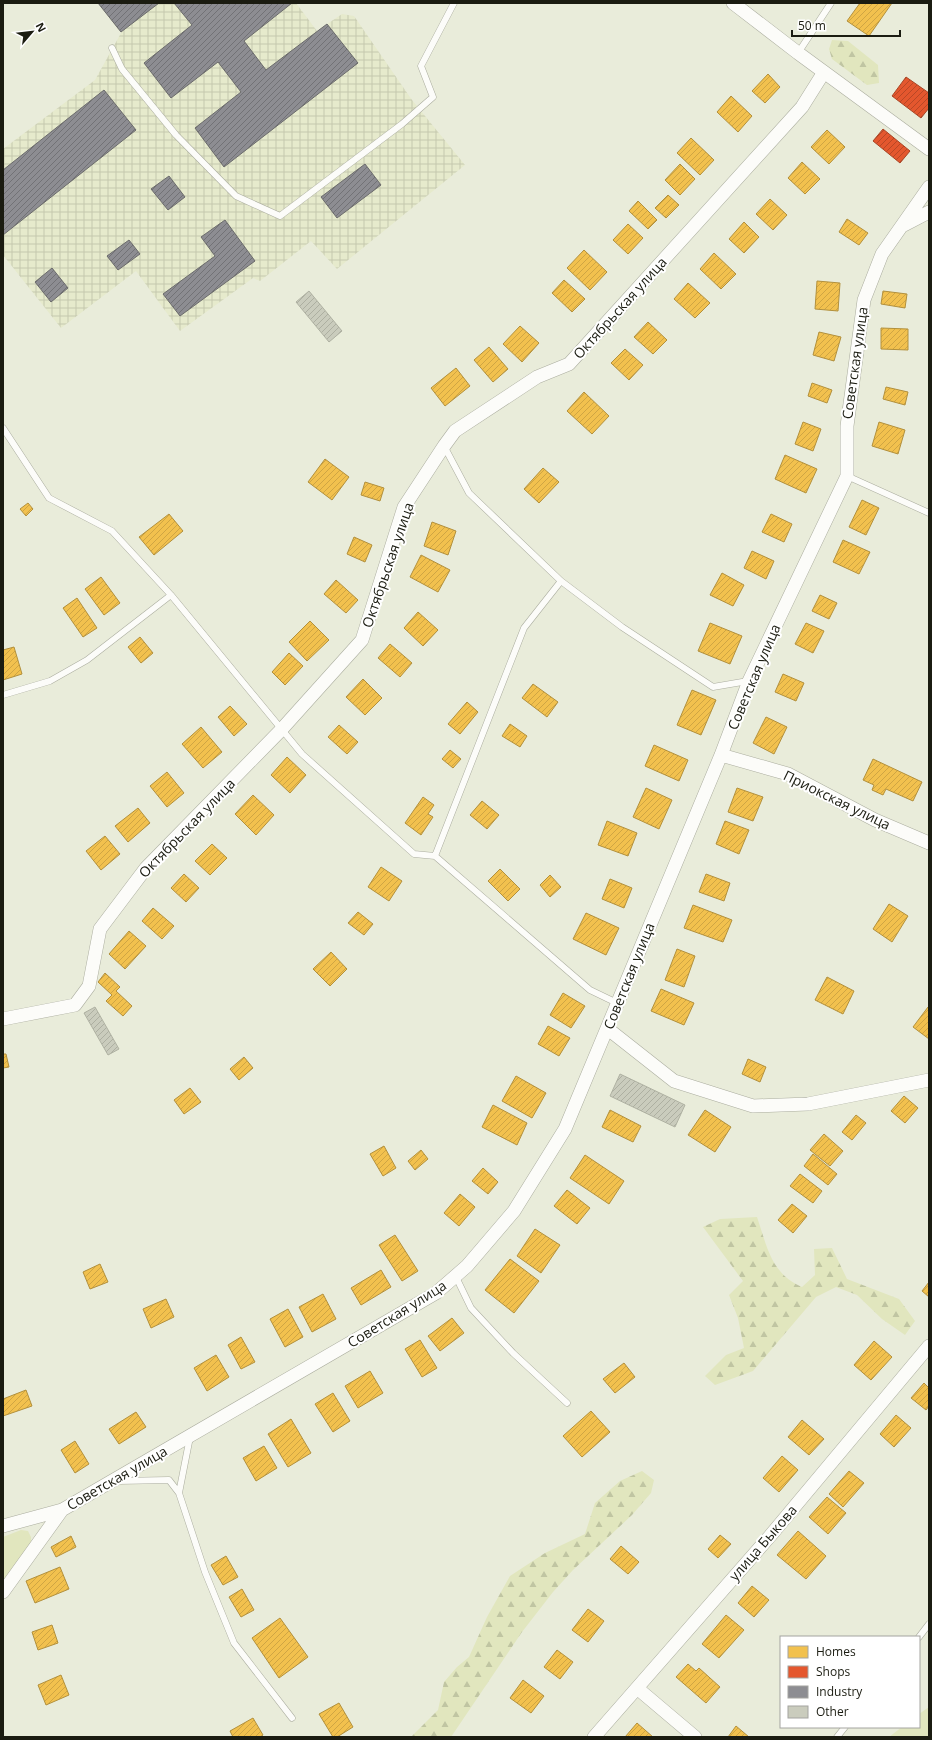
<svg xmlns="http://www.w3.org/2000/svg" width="932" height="1740" font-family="'Open Sans',sans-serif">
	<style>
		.industrial { fill: url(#industrial-grid) }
		.grass { fill: #e1e6be }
		.forest { fill: url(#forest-firs) }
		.homes { fill: url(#homes-hatch); stroke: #b2903c }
		.shops { fill: url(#shops-hatch); stroke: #a84525 }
		.industry { fill: url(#industry-hatch); stroke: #6b6b6b }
		.building { fill: url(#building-hatch); stroke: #afb1a2 }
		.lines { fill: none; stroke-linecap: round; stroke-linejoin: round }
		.lane-casing { stroke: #abad9f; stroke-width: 7 }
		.street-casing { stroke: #abad9f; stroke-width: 14 }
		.lane { stroke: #fcfcf9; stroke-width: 6 }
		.street { stroke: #fcfcf9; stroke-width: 13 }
		.labels { text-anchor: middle; stroke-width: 4; stroke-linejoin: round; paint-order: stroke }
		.street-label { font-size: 14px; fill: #1b1c11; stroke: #fff }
	</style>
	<defs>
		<pattern id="industrial-grid" width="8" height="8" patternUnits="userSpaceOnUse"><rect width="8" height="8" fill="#e6eacc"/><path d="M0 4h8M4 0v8" fill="none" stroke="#c5c8ae"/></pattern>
		<pattern id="forest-firs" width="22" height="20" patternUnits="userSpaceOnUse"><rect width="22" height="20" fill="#e1e6be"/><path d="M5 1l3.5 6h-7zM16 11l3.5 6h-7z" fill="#c0c5a2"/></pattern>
		<pattern id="homes-hatch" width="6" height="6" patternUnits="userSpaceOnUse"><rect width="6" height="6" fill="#f2c14e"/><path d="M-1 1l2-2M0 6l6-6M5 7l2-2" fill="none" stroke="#cfa543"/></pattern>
		<pattern id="shops-hatch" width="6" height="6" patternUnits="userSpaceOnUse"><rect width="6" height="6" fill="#e4572e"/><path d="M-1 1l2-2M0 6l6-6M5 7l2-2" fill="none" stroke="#b84726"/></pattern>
		<pattern id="industry-hatch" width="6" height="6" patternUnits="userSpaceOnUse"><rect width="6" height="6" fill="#8d8d92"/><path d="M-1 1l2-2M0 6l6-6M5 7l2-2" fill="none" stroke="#727276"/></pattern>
		<pattern id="building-hatch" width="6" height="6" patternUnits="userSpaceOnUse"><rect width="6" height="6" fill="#caccbd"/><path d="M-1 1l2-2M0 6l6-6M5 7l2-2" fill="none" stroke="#adafa1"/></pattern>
	</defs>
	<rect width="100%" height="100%" fill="#e9ecda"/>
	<path class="industrial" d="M98,3H296L317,31L342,14L354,16L412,100L465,165L337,269L311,241L260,281L253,278L180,331L136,271L61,328L3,255V149L95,80L121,33Z"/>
	<path class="grass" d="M21,1530L28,1531L31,1537V1542L3,1584V1537Z
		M929,1707V1737H889L902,1727H919V1714Z"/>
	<path class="forest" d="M832,40L848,41L878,65L879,83L867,85L832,59L829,49Z
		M757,1217C767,1246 771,1274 802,1287L815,1275L814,1249L832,1248L847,1279L899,1299L915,1321L905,1335L882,1319L857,1295L836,1287L816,1297L753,1371L715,1385L705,1376L726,1355L744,1348L738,1318L729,1295L743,1281L703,1227L720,1219Z
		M642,1471L654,1480L651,1493L632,1515L573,1570L553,1592L522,1632L451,1737H411L438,1710L444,1682L457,1667L469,1657L487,1617L510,1576L545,1553L585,1534L595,1503L620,1481Z"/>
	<path class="homes" d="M860,3H892L869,36L847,21Z
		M768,74L780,87L765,103L752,91Z
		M731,96L752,116L738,132L717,112Z
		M827,130L845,147L829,164L811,147Z
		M691,138L714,160L700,175L677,153Z
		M802,162L820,179L805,194L788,178Z
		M680,164L695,179L680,195L665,180Z
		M668,195L679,205L666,218L655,208Z
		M770,199L787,215L773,230L756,214Z
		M638,201L657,220L648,229L629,211Z
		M847,219L868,233L859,245L839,232Z
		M744,222L759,237L744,253L729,239Z
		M628,224L643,238L628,254L613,240Z
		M584,250L607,272L590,290L567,268Z
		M714,253L736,274L721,289L700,269Z
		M564,280L585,299L572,312L552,293Z
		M817,281L840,283L838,311L815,309Z
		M688,283L710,303L695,318L674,299Z
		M883,291L907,294L905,308L881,304Z
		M648,322L667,340L653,354L634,337Z
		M520,326L539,343L522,362L503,344Z
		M881,328L908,329V350L881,349Z
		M819,332L841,337L834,361L813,355Z
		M489,347L508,369L493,382L474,360Z
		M625,349L643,365L629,380L611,363Z
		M456,368L470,386L445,406L431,388Z
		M812,383L832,390L827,403L808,396Z
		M886,387L908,392L905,405L883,399Z
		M584,392L609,416L592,434L567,411Z
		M803,422L821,429L813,451L795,444Z
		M879,422L905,430L898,454L872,446Z
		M785,455L817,469L806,493L775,479Z
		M325,459L349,477L332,500L308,482Z
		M543,468L559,482L539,503L524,489Z
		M365,482L384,488L380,501L361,495Z
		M862,500L879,508L866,535L849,527Z
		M28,503L33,509L26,516L20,509Z
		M169,514L183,531L154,555L139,537Z
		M771,514L792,524L784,542L762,532Z
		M432,522L456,531L448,555L424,546Z
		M354,537L372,545L365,562L347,554Z
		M843,540L870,552L859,574L833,562Z
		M752,551L774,561L766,579L744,568Z
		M421,555L450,570L438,592L410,577Z
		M722,573L744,585L733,606L710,595Z
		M101,577L120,603L104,615L85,589Z
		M336,580L358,600L346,613L324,594Z
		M820,595L837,603L829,619L812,611Z
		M77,598L97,628L83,637L63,608Z
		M418,612L438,630L423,646L404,628Z
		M310,621L329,640L307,661L289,642Z
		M710,623L742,636L730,664L698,651Z
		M806,623L824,631L813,653L795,644Z
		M140,637L153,653L141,663L128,647Z
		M390,644L412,663L400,677L378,658Z
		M14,647L22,674L3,680V650Z
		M289,653L303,666L285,685L272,672Z
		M783,674L804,683L796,701L775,692Z
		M363,679L382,698L365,715L346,697Z
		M533,684L558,702L547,717L522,698Z
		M692,690L716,700L701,735L677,725Z
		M467,702L478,712L460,734L448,724Z
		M230,706L247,724L234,736L218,717Z
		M766,717L787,727L774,754L753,743Z
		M510,724L527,736L520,747L502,736Z
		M339,725L358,742L347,754L328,737Z
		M201,727L222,752L203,768L182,744Z
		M654,745L688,760L679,781L645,766Z
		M450,750L461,759L453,768L442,759Z
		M287,757L306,775L290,793L271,775Z
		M873,759L922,782L913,801L886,789L883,795L872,790L874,785L863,780Z
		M167,772L184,793L167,807L150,786Z
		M646,788L672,800L659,829L633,817Z
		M737,788L763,797L753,821L728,812Z
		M253,795L274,815L256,835L235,814Z
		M423,797L434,805L428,814L433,817L421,835L405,823Z
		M482,801L499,815L487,829L470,815Z
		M138,808L150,823L128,842L115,826Z
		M607,821L637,833L628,856L598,845Z
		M725,821L749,830L739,854L716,844Z
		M105,836L120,854L101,870L86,851Z
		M212,844L227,858L210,875L195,861Z
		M381,867L402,881L389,901L368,887Z
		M500,869L520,889L508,901L488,881Z
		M184,874L199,888L186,902L171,888Z
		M706,874L730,883L724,901L699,892Z
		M550,875L561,887L550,897L540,885Z
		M610,879L632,888L624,908L602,899Z
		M889,904L908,916L892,942L873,929Z
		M693,905L732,920L723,942L684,928Z
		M153,908L174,926L162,939L142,921Z
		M358,912L373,924L364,935L348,923Z
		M586,913L619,928L606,955L573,939Z
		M129,931L146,946L125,969L109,954Z
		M677,949L695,956L684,987L665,980Z
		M331,952L347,969L330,986L313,969Z
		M105,973L120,987L116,991L132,1006L123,1016L106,1001L112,995L98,982Z
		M827,977L854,991L843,1014L815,1000Z
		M661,989L694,1003L684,1025L651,1011Z
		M563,993L585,1006L571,1028L550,1015Z
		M928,1007H929V1039L913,1027Z
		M548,1026L570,1038L559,1056L538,1044Z
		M3,1054H6L9,1067L3,1068Z
		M244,1057L253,1068L239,1080L230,1069Z
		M748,1059L766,1067L760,1082L742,1074Z
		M516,1076L546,1093L532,1118L502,1101Z
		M190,1088L201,1102L184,1114L174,1100Z
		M904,1096L918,1108L905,1123L891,1111Z
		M493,1105L527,1123L517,1145L482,1127Z
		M610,1110L641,1126L633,1142L602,1127Z
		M705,1110L731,1127L715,1152L688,1135Z
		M856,1115L866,1123L852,1140L842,1132Z
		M824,1134L843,1151L830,1166L810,1150Z
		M384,1146L396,1168L383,1176L370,1154Z
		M421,1150L428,1159L415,1170L408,1161Z
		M813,1154L837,1174L828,1185L804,1166Z
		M585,1155L624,1181L609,1204L570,1178Z
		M483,1168L498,1182L488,1194L472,1181Z
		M800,1174L822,1191L813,1203L790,1186Z
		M567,1190L590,1208L577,1224L554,1206Z
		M460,1194L475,1207L459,1226L444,1213Z
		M792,1204L807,1216L793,1233L778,1220Z
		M535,1229L560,1245L541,1273L517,1256Z
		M395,1235L418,1271L402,1281L379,1245Z
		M510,1259L539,1281L514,1313L485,1290Z
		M100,1264L108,1282L90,1289L83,1272Z
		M381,1270L391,1287L361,1305L351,1288Z
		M929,1282V1297L922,1291Z
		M323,1294L336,1319L312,1332L299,1307Z
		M166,1299L174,1317L151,1328L143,1309Z
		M288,1309L303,1337L285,1347L270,1319Z
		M452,1318L464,1333L440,1351L428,1336Z
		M241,1337L255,1362L241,1369L228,1345Z
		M420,1340L437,1368L422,1377L405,1349Z
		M874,1341L892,1357L871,1380L854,1365Z
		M216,1355L229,1377L207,1391L194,1368Z
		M624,1363L635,1377L615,1393L603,1379Z
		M370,1371L383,1393L358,1408L345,1386Z
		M924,1383L929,1388V1406L926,1410L911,1398Z
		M26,1390L32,1406L3,1416V1399Z
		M333,1393L350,1421L333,1432L315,1404Z
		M591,1411L610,1432L582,1457L563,1436Z
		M136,1412L146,1427L119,1444L109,1429Z
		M896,1415L911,1428L894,1447L880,1434Z
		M291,1419L311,1453L288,1467L268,1434Z
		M802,1420L824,1439L809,1455L788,1437Z
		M75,1441L89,1464L75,1473L61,1450Z
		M264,1446L277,1468L256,1481L243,1458Z
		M782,1456L798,1470L779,1492L763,1478Z
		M849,1471L864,1483L843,1507L829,1494Z
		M827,1497L846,1513L828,1534L809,1517Z
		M798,1531L826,1556L806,1579L777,1555Z
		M720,1535L731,1544L718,1558L708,1549Z
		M71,1536L76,1547L56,1557L51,1547Z
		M621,1546L639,1562L628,1574L610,1559Z
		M226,1556L238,1577L223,1585L211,1565Z
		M60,1567L69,1589L35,1603L26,1581Z
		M752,1586L769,1600L754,1617L738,1603Z
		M242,1589L254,1610L241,1617L229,1597Z
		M588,1609L604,1621L588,1642L572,1630Z
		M726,1615L744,1630L719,1658L702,1644Z
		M280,1618L308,1657L279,1678L252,1638Z
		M52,1625L58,1643L38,1650L32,1632Z
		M557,1650L573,1662L560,1679L544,1667Z
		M688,1664L696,1671L699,1668L720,1687L706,1703L676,1677Z
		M61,1675L69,1695L46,1705L38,1685Z
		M523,1680L544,1696L531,1713L510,1698Z
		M339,1703L353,1727L337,1737H333L319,1714Z
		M253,1718L263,1735L260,1737H233L230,1731Z
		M637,1723L653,1737H625Z
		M736,1726L749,1737H728Z"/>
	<path class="shops" d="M906,77L929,93V108L921,118L892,96Z
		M883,129L910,151L900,163L873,141Z"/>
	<path class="industry" d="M98,3H159L121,32Z
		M174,3H292L244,41L266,70L327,24L358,63L224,167L195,128L241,92L218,62L171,98L144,63L192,25Z
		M104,90L136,130L3,235V170Z
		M365,164L381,185L337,218L321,197Z
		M169,176L185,197L168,210L151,189Z
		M225,220L255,261L180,316L163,294L215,256L201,237Z
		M129,240L140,254L118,270L107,256Z
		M52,268L68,288L51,302L35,282Z"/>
	<path class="building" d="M309,291L342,331L329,342L296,302Z
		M95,1007L119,1049L108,1055L84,1013Z
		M620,1074L685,1105L675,1127L610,1096Z"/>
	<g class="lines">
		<defs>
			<path id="lane" d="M112,48L122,69L176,135L236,196L280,216L402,124L433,97L421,66L454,3
				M798,53L831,3
				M3,428L49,498L112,531L171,595L302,754L414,854L435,856L590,990L617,1003
				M444,446L469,493L561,581L622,627L713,687L748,681
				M847,476L929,513
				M3,695L50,681L87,660L171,595
				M435,856L524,628L561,581
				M456,1277L471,1308L513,1353L567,1403
				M190,1437L179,1493L205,1572L234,1643L292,1718
				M118,1481L169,1480L179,1493
				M919,1637L929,1624
				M837,1737L845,1727"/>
			<path id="street" d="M733,3L798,53L929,149
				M904,225L929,212
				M721,755L788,774L875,820L929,843
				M3,1019L75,1005L89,986L100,929L146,868L281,730L362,640L404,507L444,446L455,431L537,377L569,364L802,107L824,72
				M608,1029L674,1081L753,1106L808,1104L929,1080
				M62,1510L436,1293L467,1266L514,1211L565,1129L721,755L749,681L847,476V426L864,300L882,254L929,187
				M3,1526L62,1510L3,1592
				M637,1688L695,1737
				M594,1737L770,1536L929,1346"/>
		</defs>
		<use href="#lane" class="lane-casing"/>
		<use href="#street" class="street-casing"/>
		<use href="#lane" class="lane"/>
		<use href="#street" class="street"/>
	</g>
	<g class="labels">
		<g class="street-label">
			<text transform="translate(620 308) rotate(-48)" y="5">Октябрьская улица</text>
			<text transform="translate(855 363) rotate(-82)" y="5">Советская улица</text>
			<text transform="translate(388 565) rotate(-71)" y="5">Октябрьская улица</text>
			<text transform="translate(754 677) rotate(-67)" y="5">Советская улица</text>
			<text transform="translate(837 800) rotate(26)" y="5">Приокская улица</text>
			<text transform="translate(187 828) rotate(-46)" y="5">Октябрьская улица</text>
			<text transform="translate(629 976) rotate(-68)" y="5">Советская улица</text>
			<text transform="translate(397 1314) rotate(-32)" y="5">Советская улица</text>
			<text transform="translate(117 1478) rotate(-30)" y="5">Советская улица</text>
			<text transform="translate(763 1543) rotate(-49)" y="5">улица Быкова</text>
		</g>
	</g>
	<rect width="932" height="1740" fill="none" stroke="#1b1c11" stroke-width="8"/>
	<rect x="780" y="1636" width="140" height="92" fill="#ffffff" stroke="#a4a4a0"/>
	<rect x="788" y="1646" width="20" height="12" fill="#f2c14e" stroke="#a4a4a0"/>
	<text x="816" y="1656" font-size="12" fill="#1b1c11">Homes</text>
	<rect x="788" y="1666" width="20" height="12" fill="#e4572e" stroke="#a4a4a0"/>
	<text x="816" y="1676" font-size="12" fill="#1b1c11">Shops</text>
	<rect x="788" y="1686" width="20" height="12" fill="#8d8d92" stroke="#a4a4a0"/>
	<text x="816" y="1696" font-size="12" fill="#1b1c11">Industry</text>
	<rect x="788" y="1706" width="20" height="12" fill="#caccbd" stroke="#a4a4a0"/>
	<text x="816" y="1716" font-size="12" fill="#1b1c11">Other</text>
	<g transform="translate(32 32) rotate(62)" stroke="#ffffff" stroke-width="3" paint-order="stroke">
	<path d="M0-3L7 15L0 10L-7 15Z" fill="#1b1c11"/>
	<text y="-6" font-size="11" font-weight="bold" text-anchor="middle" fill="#1b1c11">N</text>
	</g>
	<path d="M792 30v6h108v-6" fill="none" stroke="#1b1c11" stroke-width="2"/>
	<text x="798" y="30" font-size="12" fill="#1b1c11" stroke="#ffffff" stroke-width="3" paint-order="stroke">50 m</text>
</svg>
